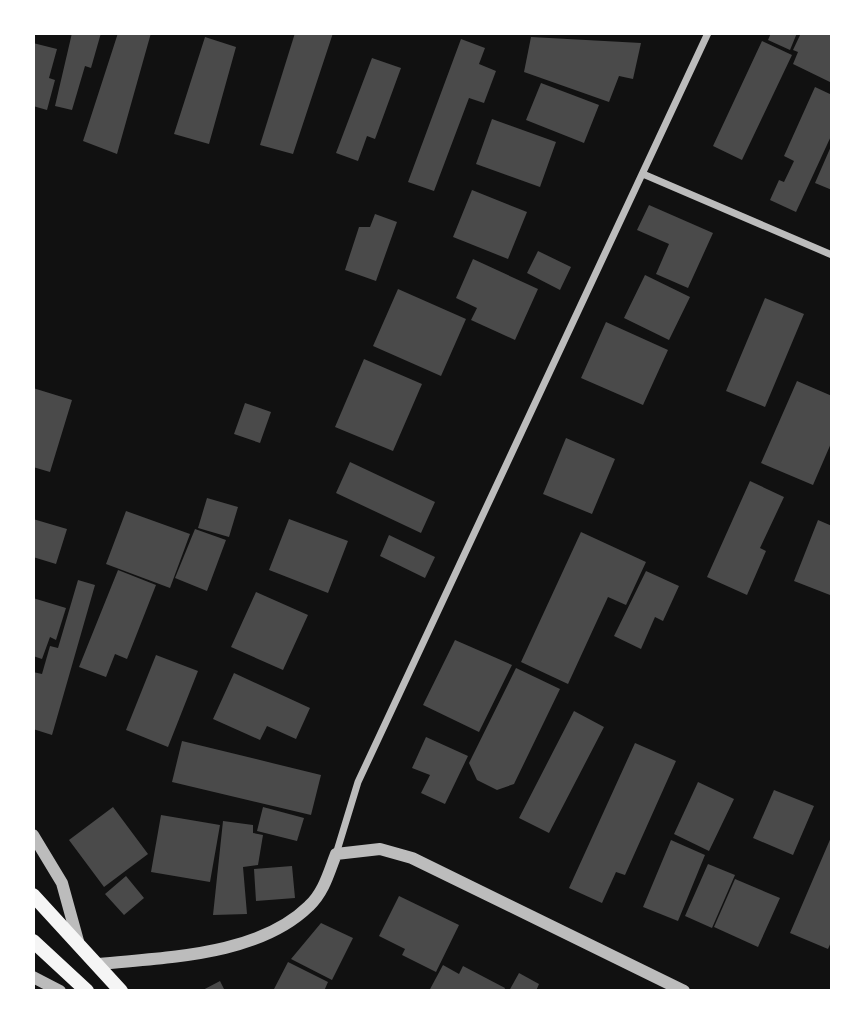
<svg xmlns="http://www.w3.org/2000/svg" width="865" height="1024" font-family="'Roboto Serif',serif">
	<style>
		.building { fill: #4a4a4a }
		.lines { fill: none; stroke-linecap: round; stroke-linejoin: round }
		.minor { stroke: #bcbcbc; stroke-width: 7 }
		.tertiary { stroke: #bcbcbc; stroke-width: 12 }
		.secondary { stroke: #f5f5f5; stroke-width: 14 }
	</style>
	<rect width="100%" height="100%" fill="#111"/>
	<path class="building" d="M72,33H101L91,68L85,66L72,110L55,106Z
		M118,33H151L117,154L83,141Z
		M295,33H333L293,154L260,145Z
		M771,33H797L790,50L768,40Z
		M801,33H832V83L793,64L798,52L793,50Z
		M205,37L236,47L209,144L174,134Z
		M531,37L641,43L633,79L619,76L609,102L524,72Z
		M461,39L485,48L479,64L496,71L484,103L469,98L434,191L408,182Z
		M762,41L792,55L742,160L713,146Z
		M33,43L57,49L49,78L55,80L47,110L33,106Z
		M372,58L401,68L375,139L367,136L358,161L336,153Z
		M541,83L599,105L584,143L526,120Z
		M815,87L832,95V134L796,212L770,200L779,180L784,182L794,161L784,156Z
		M492,119L556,142L540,187L476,164Z
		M832,144V190L815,183Z
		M472,190L527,212L508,259L453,237Z
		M649,205L713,233L688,288L656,274L669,244L637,230Z
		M375,214L397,222L376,281L345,270L359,227H370Z
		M538,251L571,267L560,290L527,273Z
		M473,259L538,289L515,340L471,320L477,308L456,298Z
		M645,275L690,297L669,340L624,318Z
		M398,289L466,319L441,376L373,346Z
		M765,298L804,314L765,407L726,391Z
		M606,322L668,350L643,405L581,378Z
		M364,359L422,384L393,451L335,427Z
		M797,381L832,396V441L813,485L761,463Z
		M33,388L72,400L50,472L33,467Z
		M245,403L271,412L260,443L234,434Z
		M566,438L615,459L592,514L543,494Z
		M350,462L435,502L421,533L336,493Z
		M750,481L784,497L760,548L766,551L747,595L707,577Z
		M207,498L238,507L229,537L198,528Z
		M126,511L190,534L170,588L106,564Z
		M33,519L67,529L56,564L33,557Z
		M289,519L348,541L328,593L269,570Z
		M818,520L832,526L830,595L794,581Z
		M195,529L226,540L207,591L175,578Z
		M581,532L646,562L626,605L608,597L568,684L521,662Z
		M389,535L435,557L425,578L380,556Z
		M118,570L156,585L127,659L115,654L106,677L79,667Z
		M646,571L679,586L663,621L655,617L641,649L614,636Z
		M78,580L95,585L52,735L33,729V672L42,674L50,646L58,648Z
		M256,592L308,615L283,670L231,647Z
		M33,598L66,608L56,640L50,637L42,659L33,656Z
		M455,640L512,665L479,732L423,705Z
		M156,655L198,671L168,747L126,730Z
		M516,668L560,689L514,784L497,790L477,780L469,763Z
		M234,673L310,708L296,739L267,726L260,740L213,719Z
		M574,711L604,727L549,833L519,818Z
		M426,737L468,756L445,804L421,793L430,775L412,768Z
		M182,741L321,775L311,815L172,782Z
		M635,743L676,761L625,875L616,872L602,903L569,888Z
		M698,782L734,799L709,851L674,834Z
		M774,790L814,806L793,855L753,838Z
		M113,807L148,854L104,887L69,840Z
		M263,807L304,818L297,841L257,831Z
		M161,815L220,825L210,882L151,872Z
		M223,821L253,825V833L263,835L258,865L243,867L247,914L213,915Z
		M832,835V940L828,949L790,933Z
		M671,840L705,855L678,921L643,907Z
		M708,864L735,875L712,928L685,916Z
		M292,866L295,898L256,901L254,869Z
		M126,876L144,898L124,915L105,894Z
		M735,879L780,898L758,947L714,927Z
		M399,896L459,925L436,972L402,955L405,949L379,936Z
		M321,923L353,938L332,980L291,959Z
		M288,962L328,982L324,991H273Z
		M443,965L459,974L463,966L505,988L504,991H429Z
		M519,973L539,984L536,991H509Z
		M220,981L225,991H201Z"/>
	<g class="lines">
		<path class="minor" d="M643,174L832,255
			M336,854L358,782L708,33"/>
		<path class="tertiary" d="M33,835L62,883L78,941
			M99,964C167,957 258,956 309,906C324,892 329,872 336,854L380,849L412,858L684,991
			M33,977L60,991"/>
		<path class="secondary" d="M33,895L121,991
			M33,941L87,991"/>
	</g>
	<rect width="865" height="1024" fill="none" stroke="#ffffff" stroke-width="70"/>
</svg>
